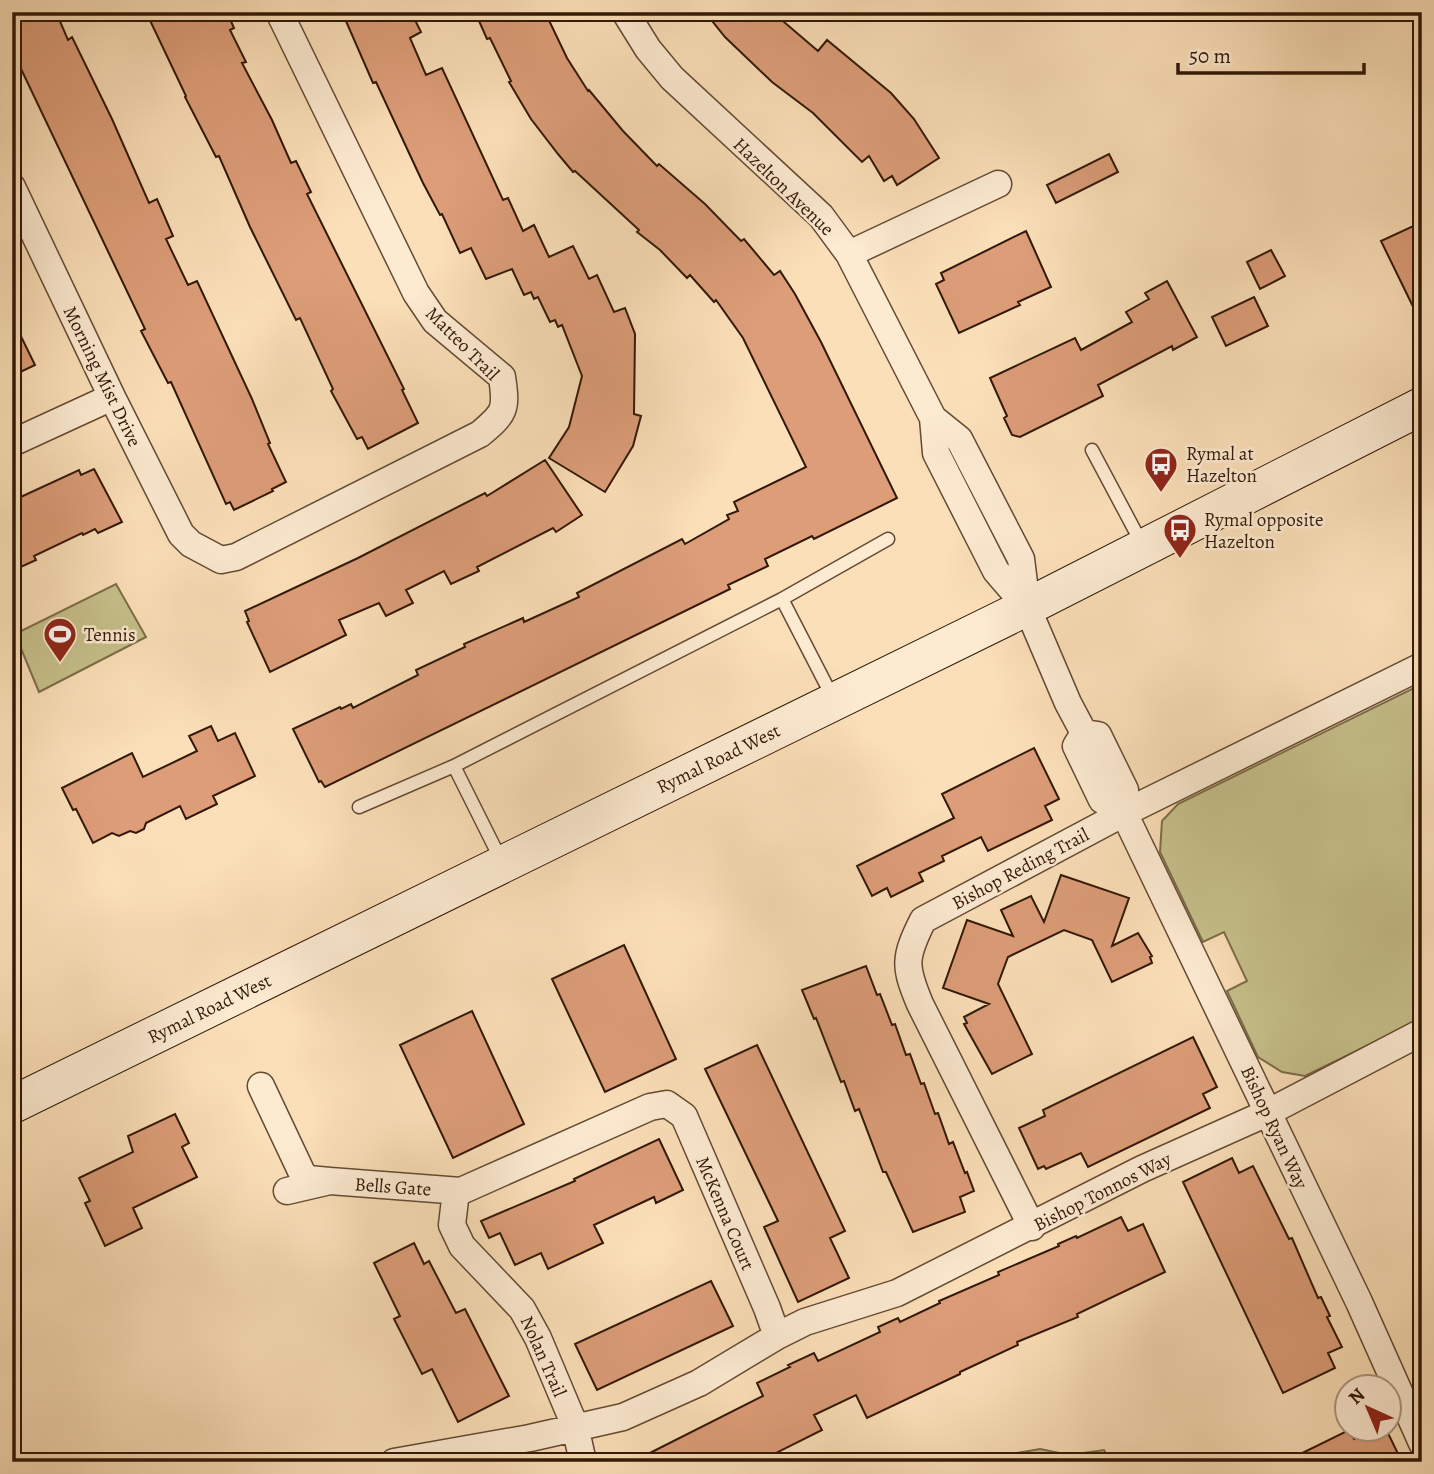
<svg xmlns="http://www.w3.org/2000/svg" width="1434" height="1474" font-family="Alegreya,serif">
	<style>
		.green { fill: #c6c08a; stroke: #7c6c48; stroke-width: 2 }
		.building { fill: #dc9d78; stroke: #321807; stroke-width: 2 }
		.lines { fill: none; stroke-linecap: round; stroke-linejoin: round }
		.lane-casing { stroke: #644a33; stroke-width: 15 }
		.street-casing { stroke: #644a33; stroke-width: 29 }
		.secondary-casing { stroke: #321807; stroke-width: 39 }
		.lane { stroke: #fcead1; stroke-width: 12 }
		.street { stroke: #fcead1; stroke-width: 26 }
		.secondary { stroke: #fcead1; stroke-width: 37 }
		.labels { text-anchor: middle; stroke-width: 5; stroke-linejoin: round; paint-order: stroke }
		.street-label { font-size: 19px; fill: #321807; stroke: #fcead1 }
		.poi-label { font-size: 19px; fill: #321807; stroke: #fcead1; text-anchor: start }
	</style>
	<rect width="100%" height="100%" fill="#fbdfb8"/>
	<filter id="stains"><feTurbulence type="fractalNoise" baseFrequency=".00286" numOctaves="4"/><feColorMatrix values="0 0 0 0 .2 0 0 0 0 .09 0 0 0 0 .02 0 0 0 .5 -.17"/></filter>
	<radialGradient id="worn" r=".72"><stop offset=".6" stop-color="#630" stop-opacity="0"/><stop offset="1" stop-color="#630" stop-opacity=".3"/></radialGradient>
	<path class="green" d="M116,584L146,637L39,692L15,634Z
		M1422,684V1019L1305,1076L1282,1072L1258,1057L1227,991L1247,981L1224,932L1203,942L1160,852L1162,821L1178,804Z
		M1040,1449L1069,1455L1104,1450L1111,1462H1008L1017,1453Z"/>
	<path class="building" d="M12,12H56L68,40L72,37L112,119L149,203L157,199L173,236L166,239L188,285L197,281L252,399L270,443L268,444L286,482L272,489L273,491L234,510L230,502L226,504L171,382L168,383L141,331L145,329L12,50Z
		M146,12H227L234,28L230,30L246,62L242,63L272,120L291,163L296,161L311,192L307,194L404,389L402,390L418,423L368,449L362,437L357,439L331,391L333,389L300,318L296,320L250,227L219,156L216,157L185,97L186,96Z
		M342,12H411L421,32L410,38L426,75L442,68L503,200L508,198L523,231L534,225L549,257L573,246L589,279L597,275L614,312L625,308L635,334L634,414L641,416L633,446L605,492L549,458L569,427L582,376L562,325L558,327L555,320L550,322L538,297L534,299L531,292L524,295L512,269L486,279L471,248L460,253L442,214L440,215L423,183L376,82L373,83Z
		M475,12H545L567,58L588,91L589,90L623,131L657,166L659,164L705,204L741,241L744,239L774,275L780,271L795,294L821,342L897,498L814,539L812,536L765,559L768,566L728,585L730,589L325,787L321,781L319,782L293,729L340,707L341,709L351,704L353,708L418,675L416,670L465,647L464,644L523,618L524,622L579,597L577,593L682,539L685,544L729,519L727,515L738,511L734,502L806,467L743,338L716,300L714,302L690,275L687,278L660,250L637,232L639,230L575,171L573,172L558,154L531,119L509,82L511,81L490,38L487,39Z
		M705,12H793L784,22L818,51L827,40L891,93L914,119L939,158L897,185L892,176L884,181L869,156L862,162L813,113L772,82L725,37Z
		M1109,154L1118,172L1056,203L1047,185Z
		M1422,222V325L1381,241Z
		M1026,231L1051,287L1018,302L1020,305L959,333L936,284L944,280L941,273Z
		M1271,250L1285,276L1260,289L1247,262Z
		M1167,281L1197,337L1173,350L1172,346L1098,385L1103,396L1020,437L1012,435L1004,418L1007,416L990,378L1075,338L1081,350L1132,322L1126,312L1149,299L1145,293Z
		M1254,297L1268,326L1226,346L1212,317Z
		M12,318L35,365L12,376Z
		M545,460L582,515L556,532L553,528L477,567L479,571L451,584L444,571L406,590L413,603L386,616L379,603L339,620L346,635L270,672L247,622L249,621L245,611L358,558L485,493L487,496Z
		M94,469L122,522L98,533L95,529L83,535L82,533L34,556L36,560L12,571V501L79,470L81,475Z
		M211,726L218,741L235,733L255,776L213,796L217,804L186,819L180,806L146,823L144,829L136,833L130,831L119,836L112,833L93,843L76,809L73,810L62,788L132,753L143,777L197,751L189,736Z
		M1034,748L1059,799L1045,806L1052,820L988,851L981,837L942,856L944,861L919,873L923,881L891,897L887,888L872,896L857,866L954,818L942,794Z
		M1061,875L1129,898L1112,946L1138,933L1152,956L1150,957L1152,963L1112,982L1092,940L1064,930L1008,957L998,984L1032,1054L992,1074L964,1024L967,1023L964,1017L989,1004L943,988L967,920L1013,936L1001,910L1031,896L1044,922Z
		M624,945L676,1059L605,1092L552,979Z
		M866,966L877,995L880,994L892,1025L895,1024L906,1055L910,1054L921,1084L924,1083L935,1114L938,1113L949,1144L953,1142L965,1173L967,1172L974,1191L960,1197L965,1212L913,1232L886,1172H883L859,1109L855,1111L844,1081L841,1082L816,1018L814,1019L802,990Z
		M472,1011L524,1124L453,1158L400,1045Z
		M1193,1037L1217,1087L1203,1094L1210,1108L1088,1167L1081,1153L1046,1169L1044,1166L1038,1169L1019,1128L1045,1116L1043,1110Z
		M757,1045L845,1231L830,1238L849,1278L798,1302L764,1227L778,1221L705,1069Z
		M175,1114L189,1143L182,1147L197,1177L133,1208L142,1228L105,1246L85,1203L90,1201L79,1178L133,1152L128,1136Z
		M659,1139L683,1190L656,1203L654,1197L594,1225L603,1243L548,1269L541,1253L515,1265L500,1233L489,1238L481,1221L575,1181L574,1179Z
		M1232,1158L1239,1173L1253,1166L1289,1239L1292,1238L1318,1298L1321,1297L1330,1316L1327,1317L1342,1347L1328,1353L1335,1368L1283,1393L1183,1182Z
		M1121,1217L1128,1231L1143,1224L1165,1272L1077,1314L1078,1317L1017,1342L1018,1345L960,1372V1374L867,1418L856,1395L814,1415L822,1430L758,1462H632L763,1396L757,1383L790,1367L788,1365L814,1353L818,1361L880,1332L878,1327L898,1318L900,1322L940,1303L939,1301L999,1275L998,1272L1059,1246L1058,1244L1076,1236L1077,1238Z
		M414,1243L424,1264L429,1261L456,1313L465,1309L509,1396L458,1422L432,1369L422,1374L394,1319L400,1316L374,1263Z
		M711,1281L733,1326L597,1390L575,1344Z
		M1376,1429H1386L1402,1462H1284L1349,1430L1354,1439Z"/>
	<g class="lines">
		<defs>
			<path id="lane" d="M1092,450L1142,544
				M782,599L888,539
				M359,807L454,766
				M502,862L454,766L782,599L833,698"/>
			<path id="street" d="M625,12L648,49L672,78L821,216L849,254L933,418L936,453L996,571L1027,607L1068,703L1084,733
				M12,187L112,397L181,534L191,544L221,560L236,557L480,434C505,413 507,410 502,377L435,321L416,293L279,12
				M849,254L998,184
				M933,418L959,439L1021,559L1027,607
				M12,443L112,397
				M1084,733L1098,735L1125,790L1124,813L1359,1302L1422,1443
				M1084,733L1076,746L1102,800L1124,813
				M261,1086L302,1173L308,1179L330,1181
				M287,1191L330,1181L461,1191L650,1107L667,1104L684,1116L767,1308L777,1336
				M456,1191L452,1225L462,1246L522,1309L538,1338L575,1426L583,1462
				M1032,1227L920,1004C904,966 904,958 923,920L1124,813L1422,666
				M394,1462L530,1438L623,1417L699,1383L777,1336L805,1322L897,1293L1142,1169L1267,1113L1422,1032"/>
			<path id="secondary" d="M12,1105L1027,607L1422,406"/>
		</defs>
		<use href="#lane" class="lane-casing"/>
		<use href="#street" class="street-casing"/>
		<use href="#secondary" class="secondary-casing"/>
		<use href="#lane" class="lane"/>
		<use href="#street" class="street"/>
		<use href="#secondary" class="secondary"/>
	</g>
	<defs>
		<symbol id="bus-pin" viewBox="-11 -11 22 30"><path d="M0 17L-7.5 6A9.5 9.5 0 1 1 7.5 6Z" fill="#8f2418" stroke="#fcead1"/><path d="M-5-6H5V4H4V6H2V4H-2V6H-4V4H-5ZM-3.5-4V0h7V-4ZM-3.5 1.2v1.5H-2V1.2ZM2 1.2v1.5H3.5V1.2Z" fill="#fff"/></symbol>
		<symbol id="stadium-pin" viewBox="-11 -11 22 30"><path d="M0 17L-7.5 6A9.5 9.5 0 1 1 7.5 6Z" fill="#8f2418" stroke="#fcead1"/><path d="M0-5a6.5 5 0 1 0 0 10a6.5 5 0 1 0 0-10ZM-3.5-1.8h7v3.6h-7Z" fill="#fff"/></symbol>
	</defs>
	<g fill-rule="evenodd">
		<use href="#bus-pin" x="1142" y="445" width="38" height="52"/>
		<use href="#bus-pin" x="1161" y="511" width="38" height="52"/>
		<use href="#stadium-pin" x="41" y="615" width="38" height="52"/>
	</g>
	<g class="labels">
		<g class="street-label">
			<text transform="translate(784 186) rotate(44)" y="7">Hazelton Avenue</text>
			<text transform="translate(463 343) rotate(45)" y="7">Matteo Trail</text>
			<text transform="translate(103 376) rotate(64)" y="7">Morning Mist Drive</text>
			<text transform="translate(718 758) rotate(-26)" y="7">Rymal Road West</text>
			<text transform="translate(1020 868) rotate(-28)" y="7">Bishop Reding Trail</text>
			<text transform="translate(209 1008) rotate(-26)" y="7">Rymal Road West</text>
			<text transform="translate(1275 1127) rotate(65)" y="7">Bishop Ryan Way</text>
			<text transform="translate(393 1186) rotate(4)" y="7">Bells Gate</text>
			<text transform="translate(1102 1191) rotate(-27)" y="7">Bishop Tonnos Way</text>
			<text transform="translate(726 1213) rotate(67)" y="7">McKenna Court</text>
			<text transform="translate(544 1356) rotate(66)" y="7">Nolan Trail</text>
		</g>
		<g class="poi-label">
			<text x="1186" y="460">Rymal at<tspan x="1186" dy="22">Hazelton</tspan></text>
			<text x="1204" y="526">Rymal opposite<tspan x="1204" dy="22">Hazelton</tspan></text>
			<text x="84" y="641">Tennis</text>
		</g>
	</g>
	<rect width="1434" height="1474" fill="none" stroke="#fbdfb8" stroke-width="42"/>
	<rect x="14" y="14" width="1406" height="1446" fill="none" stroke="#321807" stroke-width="3.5"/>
	<rect x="21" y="21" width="1392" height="1432" fill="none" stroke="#321807" stroke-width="2"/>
	<g transform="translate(1368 1408) rotate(316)"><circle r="33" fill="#fcead1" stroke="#ab9680" stroke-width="2"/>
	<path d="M0-5L12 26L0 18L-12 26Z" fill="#8f2418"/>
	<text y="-10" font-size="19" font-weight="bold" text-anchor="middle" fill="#321807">N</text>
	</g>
	<path d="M1178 63v10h186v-10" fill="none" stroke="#321807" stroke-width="3.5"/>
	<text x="1189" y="63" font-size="21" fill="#321807" stroke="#fcead1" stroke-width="5" paint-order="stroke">50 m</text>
	<rect width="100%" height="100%" filter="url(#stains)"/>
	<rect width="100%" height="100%" fill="url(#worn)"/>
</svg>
